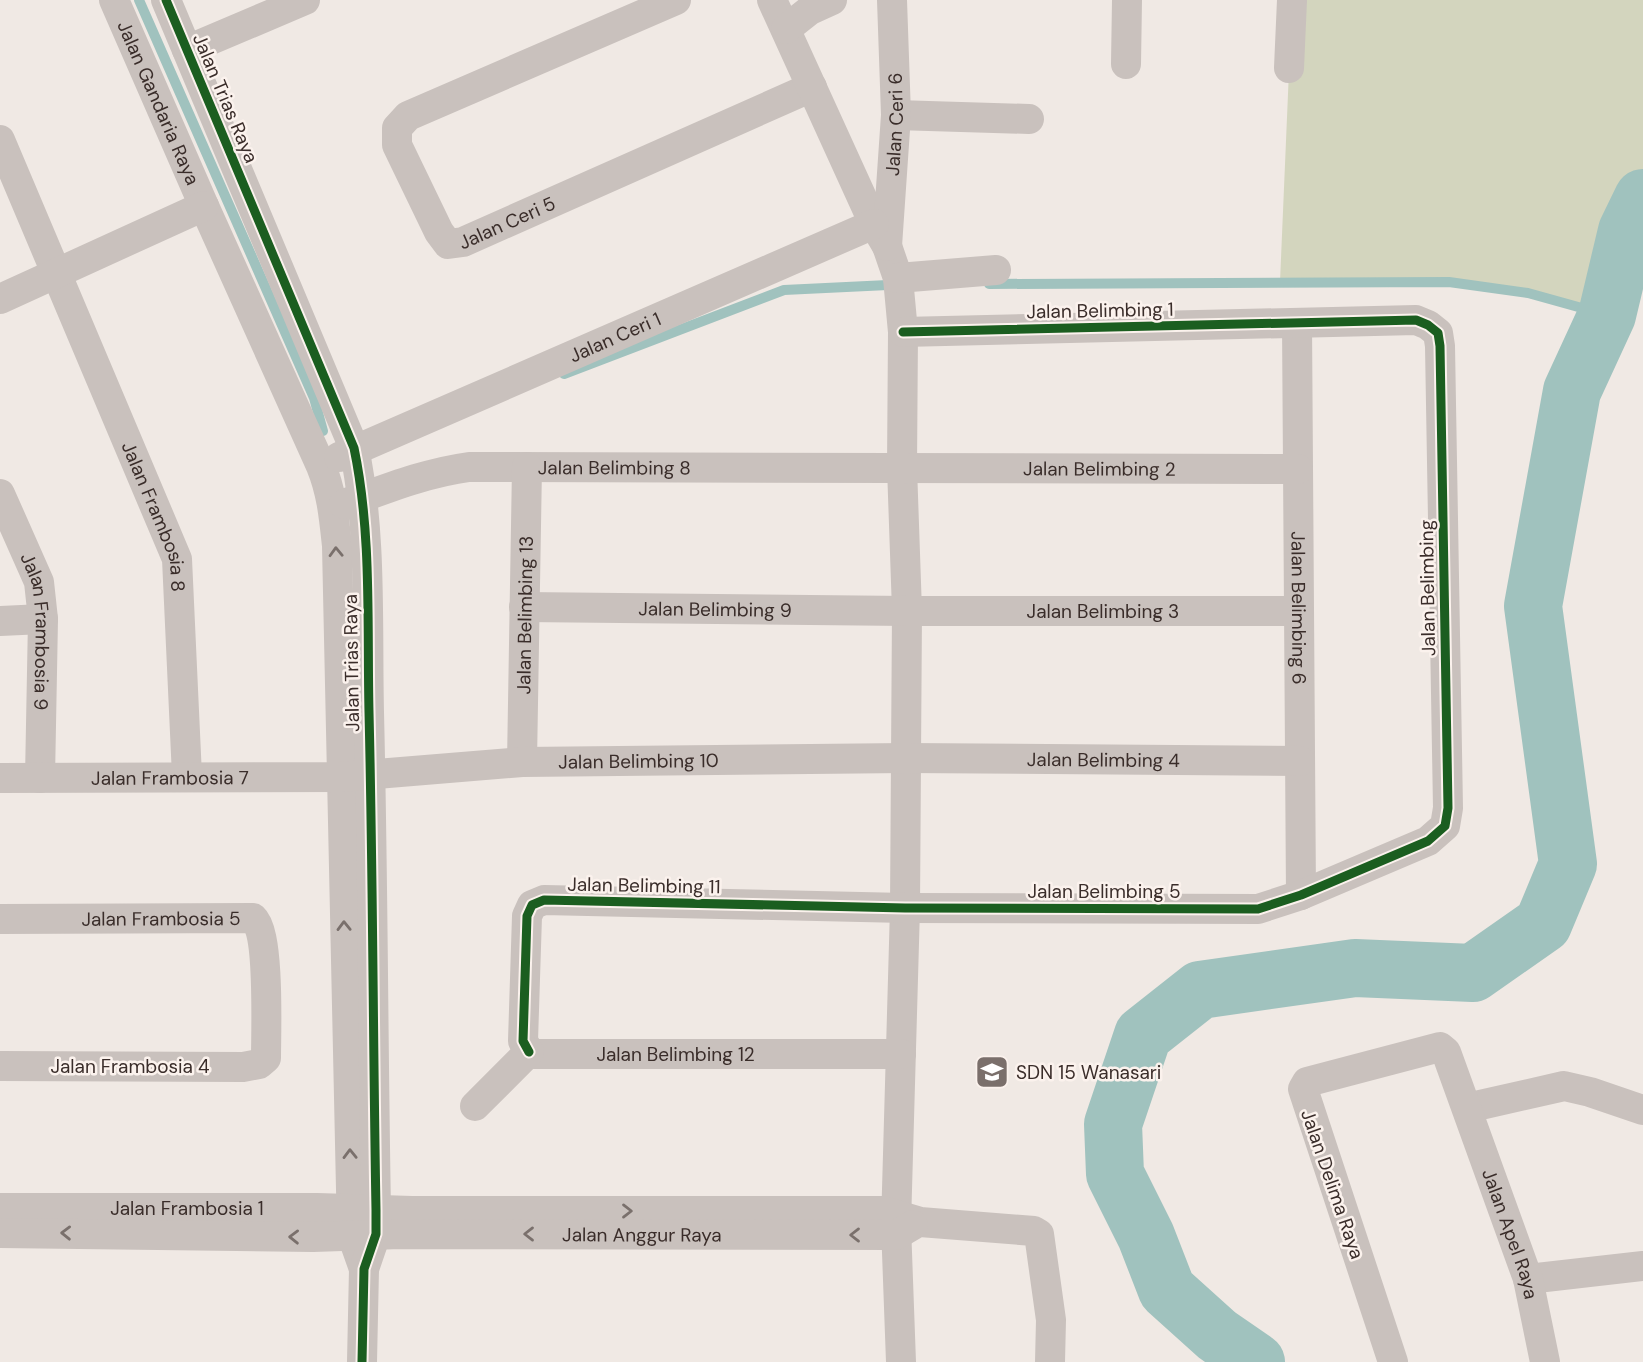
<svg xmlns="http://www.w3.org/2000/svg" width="1643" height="1362" font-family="'DM Sans',sans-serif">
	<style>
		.green { fill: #d3d5be }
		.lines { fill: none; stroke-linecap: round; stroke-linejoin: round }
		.stream { stroke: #a0c2be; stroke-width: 10 }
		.river { stroke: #a0c2be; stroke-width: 58 }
		.street { stroke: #c9c1bd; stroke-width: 30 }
		.cycleway-casing { stroke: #fbf2ed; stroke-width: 13 }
		.cycleway { stroke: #1b5e20; stroke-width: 9 }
		.oneway { stroke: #7a706c }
		.labels { text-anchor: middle; stroke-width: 5; stroke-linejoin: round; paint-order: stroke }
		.street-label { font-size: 19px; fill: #3a2d2a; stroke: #fbf2ed }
		.poi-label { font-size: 19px; fill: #3a2d2a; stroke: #fbf2ed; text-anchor: start }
	</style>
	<rect width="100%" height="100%" fill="#f0e9e4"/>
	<path class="green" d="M1292,0H1643V198L1627,231L1607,315L1528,293L1449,282H1280Z"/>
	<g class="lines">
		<path class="stream" d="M139,0L314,398L323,431
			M989,284L1449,282L1528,293L1607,315
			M564,374L784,290L888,285"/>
		<path class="river" d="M1256,1362L1217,1335L1167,1290L1146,1236L1115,1174L1113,1124L1143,1035L1200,990L1355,968L1473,973L1543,924L1568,864L1533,606L1572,391L1607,315L1627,231L1643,198"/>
		<g class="street">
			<path id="s1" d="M114,0L204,206L321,466C332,493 334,518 337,546L352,1235L364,1269"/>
			<path d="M166,0L354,448C372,534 367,625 369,712C373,878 373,1044 376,1210V1234L364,1269L362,1362"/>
			<path id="s2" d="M676,0L408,116L397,128V145L439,232L448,244L463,242L812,87"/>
			<path d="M772,0L874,224L887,246L898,278L903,332L902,467L907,611L906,758L905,908L896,1225L901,1362"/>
			<path d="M786,29L810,10L832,0"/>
			<path d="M187,50L305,0"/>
			<path d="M1126,64L1127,0"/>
			<path d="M1289,68L1292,0"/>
			<path d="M896,115L1029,119"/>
			<path id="s3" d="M0,140L177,559L187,776"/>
			<path id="s4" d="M887,246L896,115L892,0"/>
			<path d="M898,278L996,270"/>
			<path d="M0,299L204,206"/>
			<path id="s5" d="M1297,323L1301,895"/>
			<path id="s6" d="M339,457L874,224"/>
			<path id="s7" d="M0,494L39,582L43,619L40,778"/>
			<path id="s8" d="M344,504C386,489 425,473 469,467L1298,469"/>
			<path id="s9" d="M524,607L907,611H1298"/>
			<path d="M0,621L43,619"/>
			<path id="s10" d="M522,762L527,467"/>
			<path id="s11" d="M0,778L340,777L522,762L906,758L1300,761"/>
			<path id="s12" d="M0,919L253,918C270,933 266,1032 266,1058L259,1064L243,1067L0,1066"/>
			<path d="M529,1052L523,1041L527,916L532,905L544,900L905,908L1258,909L1301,895L1428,841L1445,826L1448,808L1440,346L1438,333L1428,325L1416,320L903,332"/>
			<path id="s13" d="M529,1052L534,1054H901"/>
			<path d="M475,1106L529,1052"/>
			<path d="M1467,1108L1564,1086L1590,1092L1643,1110"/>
			<path id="s14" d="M0,1208H317L412,1211H883L920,1222L1034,1231L1039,1234L1051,1320L1050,1362"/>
			<path id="s15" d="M0,1233L313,1237L400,1234L896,1235L913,1225"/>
			<path d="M1528,1279L1643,1266"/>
			<path id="s16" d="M1393,1362L1303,1089L1307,1082L1440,1047L1446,1052L1528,1279L1545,1362"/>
		</g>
		<defs>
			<path id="cycleway" d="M166,0L354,448C372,534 367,625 369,712C373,878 373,1044 376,1210V1234L364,1269L362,1362
				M529,1052L523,1041L527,916L532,905L544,900L905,908L1258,909L1301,895L1428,841L1445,826L1448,808L1440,346L1438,333L1428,325L1416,320L903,332"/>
		</defs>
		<use href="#cycleway" class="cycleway-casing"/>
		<use href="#cycleway" class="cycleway"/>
	</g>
	<defs><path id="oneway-chevron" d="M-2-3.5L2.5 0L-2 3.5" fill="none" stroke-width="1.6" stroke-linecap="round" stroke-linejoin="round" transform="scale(1.75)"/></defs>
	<g class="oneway">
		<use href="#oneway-chevron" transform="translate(336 552) rotate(-92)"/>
		<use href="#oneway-chevron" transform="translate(344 926) rotate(-91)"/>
		<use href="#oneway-chevron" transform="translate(350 1154) rotate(-91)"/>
		<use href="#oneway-chevron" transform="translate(627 1211)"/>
		<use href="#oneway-chevron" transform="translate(66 1233) rotate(-179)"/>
		<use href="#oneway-chevron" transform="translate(529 1234) rotate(-180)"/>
		<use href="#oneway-chevron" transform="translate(855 1235) rotate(-180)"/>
		<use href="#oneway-chevron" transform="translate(294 1237) rotate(-179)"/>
	</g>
	<defs>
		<symbol id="school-square" viewBox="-11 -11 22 22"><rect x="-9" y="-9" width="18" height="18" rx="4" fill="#7a6f6b" stroke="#fbf2ed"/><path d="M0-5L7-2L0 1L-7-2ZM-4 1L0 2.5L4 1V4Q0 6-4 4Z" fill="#fff"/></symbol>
	</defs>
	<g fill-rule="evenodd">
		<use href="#school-square" x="973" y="1053" width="38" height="38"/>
	</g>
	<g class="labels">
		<g class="street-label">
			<text transform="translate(226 98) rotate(67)" y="7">Jalan Trias Raya</text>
			<text dy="7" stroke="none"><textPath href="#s1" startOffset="112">Jalan Gandaria Raya</textPath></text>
			<text dy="7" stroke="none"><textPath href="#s4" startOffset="122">Jalan Ceri 6</textPath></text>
			<text dy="7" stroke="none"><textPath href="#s2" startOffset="500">Jalan Ceri 5</textPath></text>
			<text transform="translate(1100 310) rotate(-1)" y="7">Jalan Belimbing 1</text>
			<text dy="7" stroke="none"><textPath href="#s6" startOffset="301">Jalan Ceri 1</textPath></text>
			<text dy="7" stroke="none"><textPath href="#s8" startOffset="276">Jalan Belimbing 8</textPath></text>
			<text dy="7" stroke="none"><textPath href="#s8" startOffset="761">Jalan Belimbing 2</textPath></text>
			<text dy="7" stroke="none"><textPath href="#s3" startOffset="408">Jalan Frambosia 8</textPath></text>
			<text transform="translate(1427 588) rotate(-91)" y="7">Jalan Belimbing</text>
			<text dy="7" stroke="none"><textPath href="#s9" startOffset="191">Jalan Belimbing 9</textPath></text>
			<text dy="7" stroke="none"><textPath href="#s5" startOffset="285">Jalan Belimbing 6</textPath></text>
			<text dy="7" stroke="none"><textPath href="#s9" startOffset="579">Jalan Belimbing 3</textPath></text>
			<text dy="7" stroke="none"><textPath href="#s10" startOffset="147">Jalan Belimbing 13</textPath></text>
			<text dy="7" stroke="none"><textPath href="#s7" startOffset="145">Jalan Frambosia 9</textPath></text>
			<text transform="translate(351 663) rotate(-91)" y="7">Jalan Trias Raya</text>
			<text dy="7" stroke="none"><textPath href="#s11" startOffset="1104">Jalan Belimbing 4</textPath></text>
			<text dy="7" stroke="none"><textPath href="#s11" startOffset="639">Jalan Belimbing 10</textPath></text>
			<text dy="7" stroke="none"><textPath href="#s11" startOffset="170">Jalan Frambosia 7</textPath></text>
			<text transform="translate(644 885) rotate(1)" y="7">Jalan Belimbing 11</text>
			<text x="1104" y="898">Jalan Belimbing 5</text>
			<text dy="7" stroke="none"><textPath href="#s12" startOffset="161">Jalan Frambosia 5</textPath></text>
			<text dy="7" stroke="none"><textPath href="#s13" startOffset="147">Jalan Belimbing 12</textPath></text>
			<text x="130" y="1073">Jalan Frambosia 4</text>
			<text transform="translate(1333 1184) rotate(71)" y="7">Jalan Delima Raya</text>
			<text dy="7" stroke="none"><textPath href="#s14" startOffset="187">Jalan Frambosia 1</textPath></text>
			<text dy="7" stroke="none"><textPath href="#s15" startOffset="642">Jalan Anggur Raya</textPath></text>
			<text dy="7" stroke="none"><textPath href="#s16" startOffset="634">Jalan Apel Raya</textPath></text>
		</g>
		<g class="poi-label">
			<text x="1016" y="1079">SDN 15 Wanasari</text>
		</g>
	</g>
</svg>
